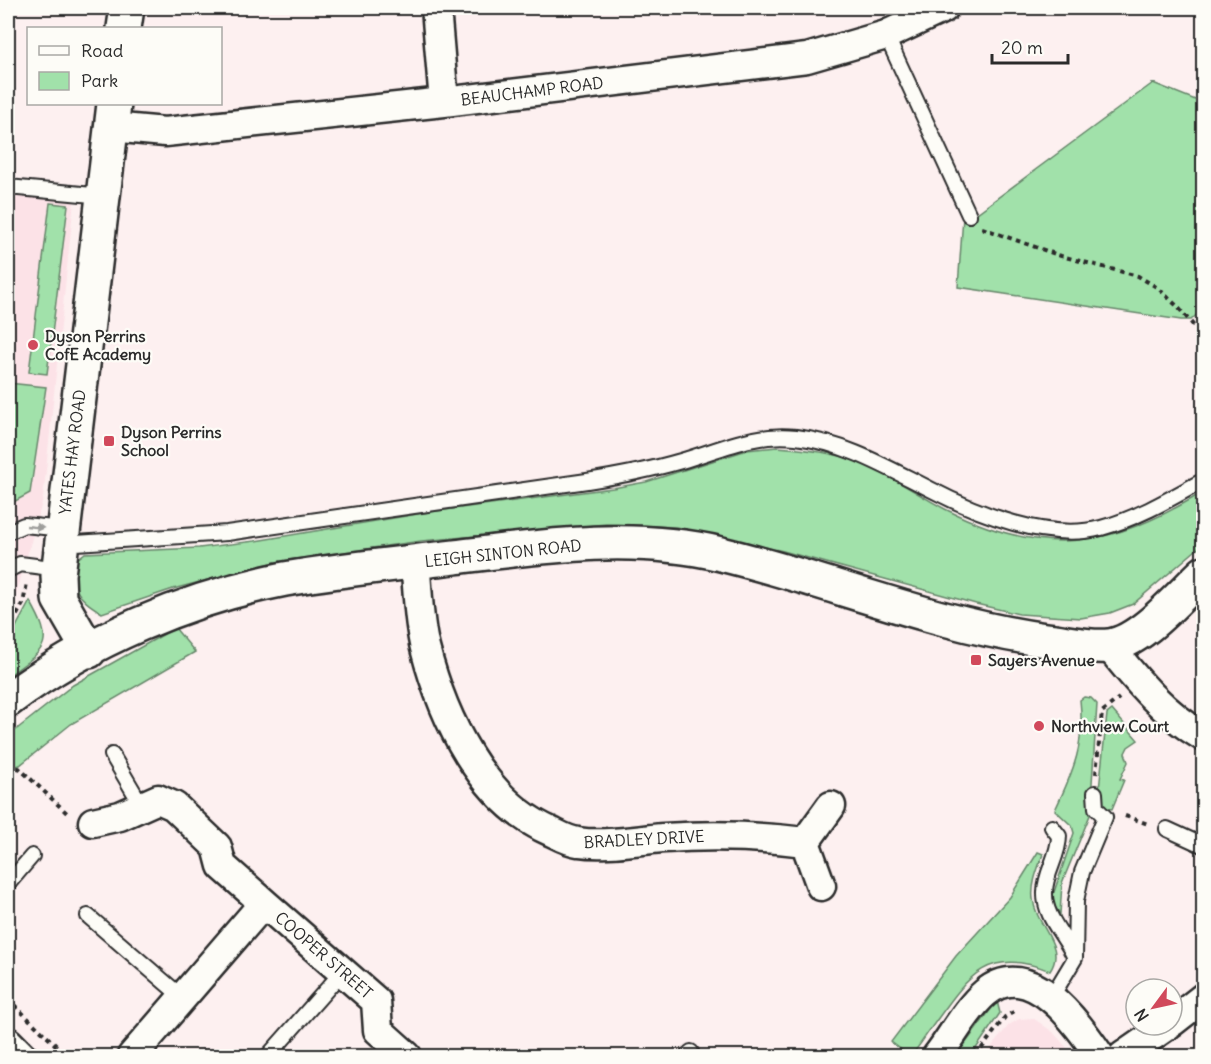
<svg xmlns="http://www.w3.org/2000/svg" width="1211" height="1064" font-family="Delius,sans-serif">
	<style>
		.built { fill: #fce2e7 }
		.green { fill: #a1e1aa; stroke: #66866a; stroke-width: 1.5 }
		.lines { fill: none; stroke-linecap: round; stroke-linejoin: round }
		.lane-casing { stroke: #2b2b2b; stroke-width: 18 }
		.street-casing { stroke: #2b2b2b; stroke-width: 33 }
		.secondary-casing { stroke: #2b2b2b; stroke-width: 38 }
		.path { stroke: #2b2b2b; stroke-width: 4; stroke-dasharray: 4.5 4.5; stroke-linecap: butt }
		.lane { stroke: #fdfcf7; stroke-width: 14 }
		.street { stroke: #fdfcf7; stroke-width: 28 }
		.secondary { stroke: #fdfcf7; stroke-width: 33 }
		.oneway { fill: #9e9e9b }
		.poi-dot { fill: #d1495b; stroke: #fdfcf7; stroke-width: 2 }
		.labels { text-anchor: middle; stroke-width: 4.5; stroke-linejoin: round; paint-order: stroke }
		.street-label { font-size: 16px; fill: #2b2b2b; stroke: #fdfcf7 }
		.poi-label { font-size: 16px; font-weight: bold; fill: #2b2b2b; stroke: #fdfcf7; text-anchor: start }
	</style>
	<rect width="100%" height="100%" fill="#fdf0f0"/>
	<filter id="ink" filterUnits="userSpaceOnUse"><feTurbulence type="fractalNoise" baseFrequency=".0167" numOctaves="2"/><feDisplacementMap in="SourceGraphic" scale="12" xChannelSelector="R" yChannelSelector="G"/><feConvolveMatrix kernelMatrix="1 2 1 2 8 2 1 2 1" color-interpolation-filters="sRGB"/></filter>
	<g filter="url(#ink)">
		<path class="built" d="M8,181L75,191L43,499L16,595L8,611Z
			M1033,1018L1053,1032L1074,1056H984L1009,1025L1019,1019Z"/>
		<path class="green" d="M1153,83L1203,103V309L1191,320H1181L958,287L963,217L977,213Z
			M50,203L68,205L47,374L29,372Z
			M8,383L46,387L30,493L8,505Z
			M777,447C804,449 831,452 857,461C888,473 916,494 945,509C1044,559 1112,548 1203,492V544L1133,604L1110,613L1081,618L1019,614L976,604L783,551L676,527L606,524L421,541L275,562L173,589L102,613C75,596 73,591 76,560L85,553L199,548L255,541L430,512L613,488L646,482L747,450Z
			M30,601C56,646 45,649 8,676V642Z
			M175,628L195,652L71,724L20,765L8,768V736L73,685Z
			M1084,697L1091,698L1097,704L1090,815L1062,883L1060,914L1054,905L1053,895L1074,833L1072,826L1055,810C1074,770 1085,744 1080,700Z
			M1112,710L1138,740L1128,747L1125,753L1128,762L1120,779L1124,780L1112,809L1101,807L1099,790L1107,714Z
			M1038,852L1043,854C1038,868 1031,884 1033,899C1036,927 1067,946 1050,971C983,944 964,983 929,1031C923,1040 917,1050 910,1056L891,1042L956,956L1010,897Z
			M997,1001L1000,1013L971,1056H956Z"/>
		<g class="lines">
			<defs>
				<path id="lane" d="M886,35L969,215
					M8,187L103,196
					M8,532L24,525L63,529
					M61,544L227,533L587,481C619,476 650,470 681,461C719,450 755,432 796,437C846,443 886,467 930,489C976,513 1048,542 1101,528C1138,518 1170,499 1204,480
					M8,570L20,564L59,569
					M112,755L142,806
					M1052,827L1059,836C1059,856 1045,873 1045,892C1044,917 1064,934 1074,956
					M1167,829L1204,846
					M8,884L32,856
					M88,916L183,998
					M1051,998L1075,958L1076,901L1082,872L1105,817L1096,808L1095,793
					M268,1056L343,971
					M687,1056L691,1052"/>
				<path id="street" d="M436,8L444,102
					M111,127L165,132L444,102L807,58L886,35L944,8
					M415,562C418,590 418,621 425,648C443,718 482,802 552,832C560,836 569,841 578,842C606,846 636,840 664,838C711,835 758,836 805,842L831,806
					M1109,646C1137,681 1164,714 1204,737
					M93,822L120,816L158,799L174,806L217,847L222,866L264,903
					M805,842L821,886
					M1172,1022L1204,997
					M8,1042L22,1056
					M132,1056L264,903L376,1001L378,1030L407,1056
					M937,1056C952,1037 966,1009 985,993C1030,955 1077,1023 1100,1056
					M1123,1056L1168,1025"/>
				<path id="secondary" d="M124,28L127,8
					M89,651L59,599L58,575L114,104
					M8,700C88,640 187,598 285,579C342,569 398,564 455,557C543,546 634,533 721,554C829,580 935,625 1046,640C1066,642 1089,648 1109,646C1141,642 1180,595 1204,573"/>
			</defs>
			<use href="#lane" class="lane-casing"/>
			<use href="#street" class="street-casing"/>
			<use href="#secondary" class="secondary-casing"/>
			<path class="path" d="M982,228L1061,256L1138,276L1158,288L1177,306L1204,338
				M8,631L23,604L27,583
				M8,770L19,768L68,814
				M1096,774L1102,712L1119,698
				M1125,816L1148,824
				M8,999L67,1056
				M976,1056L1005,1017L1017,1010"/>
			<use href="#lane" class="lane"/>
			<use href="#street" class="street"/>
			<use href="#secondary" class="secondary"/>
		</g>
		<defs><path id="oneway-solid" d="M-6-.8H1V-3.2L6.5 0L1 3.2V.8H-6Z" transform="scale(1.5)"/></defs>
		<use class="oneway" href="#oneway-solid" transform="translate(35 527) rotate(6)"/>
	</g>
	<g class="poi-dot">
		<circle cx="33" cy="345" r="6"/>
		<rect x="103" y="435" width="12" height="12" rx="3"/>
		<rect x="970" y="654" width="12" height="12" rx="3"/>
		<circle cx="1039" cy="726" r="6"/>
	</g>
	<g class="labels">
		<g class="street-label">
			<text transform="translate(532 91) rotate(-7)" y="6">BEAUCHAMP ROAD</text>
			<text transform="translate(72 452) rotate(-83)" y="6">YATES HAY ROAD</text>
			<text transform="translate(503 553) rotate(-6)" y="6">LEIGH SINTON ROAD</text>
			<text transform="translate(644 839) rotate(-3)" y="6">BRADLEY DRIVE</text>
			<text transform="translate(324 955) rotate(41)" y="6">COOPER STREET</text>
		</g>
		<g class="poi-label">
			<text x="45" y="342">Dyson Perrins<tspan x="45" dy="18">CofE Academy</tspan></text>
			<text x="121" y="438">Dyson Perrins<tspan x="121" dy="18">School</tspan></text>
			<text x="988" y="666">Sayers Avenue</text>
			<text x="1051" y="732">Northview Court</text>
		</g>
	</g>
	<rect width="1211" height="1064" fill="none" stroke="#fdfcf7" stroke-width="30"/>
	<rect x="15" y="15" width="1181" height="1034" fill="none" stroke="#2b2b2b" stroke-width="2" filter="url(#ink)"/>
	<rect x="27" y="27" width="195" height="78" fill="#fdfcf7" stroke="#a9a8a5" stroke-width="1.5"/>
	<rect x="39" y="46" width="30" height="9" fill="#fdfcf7" stroke="#a9a8a5" stroke-width="1.5"/>
	<text x="81" y="57" font-size="18" fill="#2b2b2b">Road</text>
	<rect x="39" y="72" width="30" height="18" fill="#a1e1aa" stroke="#a9a8a5" stroke-width="1.5"/>
	<text x="81" y="87" font-size="18" fill="#2b2b2b">Park</text>
	<g transform="translate(1154 1007) rotate(237)"><circle r="28" fill="#fdfcf7" stroke="#a9a8a5" stroke-width="1.5"/>
	<path d="M0-4.5L10 22L0 15L-10 22Z" fill="#d1495b"/>
	<text y="-9" font-size="16" font-weight="bold" text-anchor="middle" fill="#2b2b2b">N</text>
	</g>
	<path d="M992 54v9h76v-9" fill="none" stroke="#2b2b2b" stroke-width="3"/>
	<text x="1001" y="54" font-size="18" fill="#2b2b2b" stroke="#fdfcf7" stroke-width="4.5" paint-order="stroke">20 m</text>
</svg>
